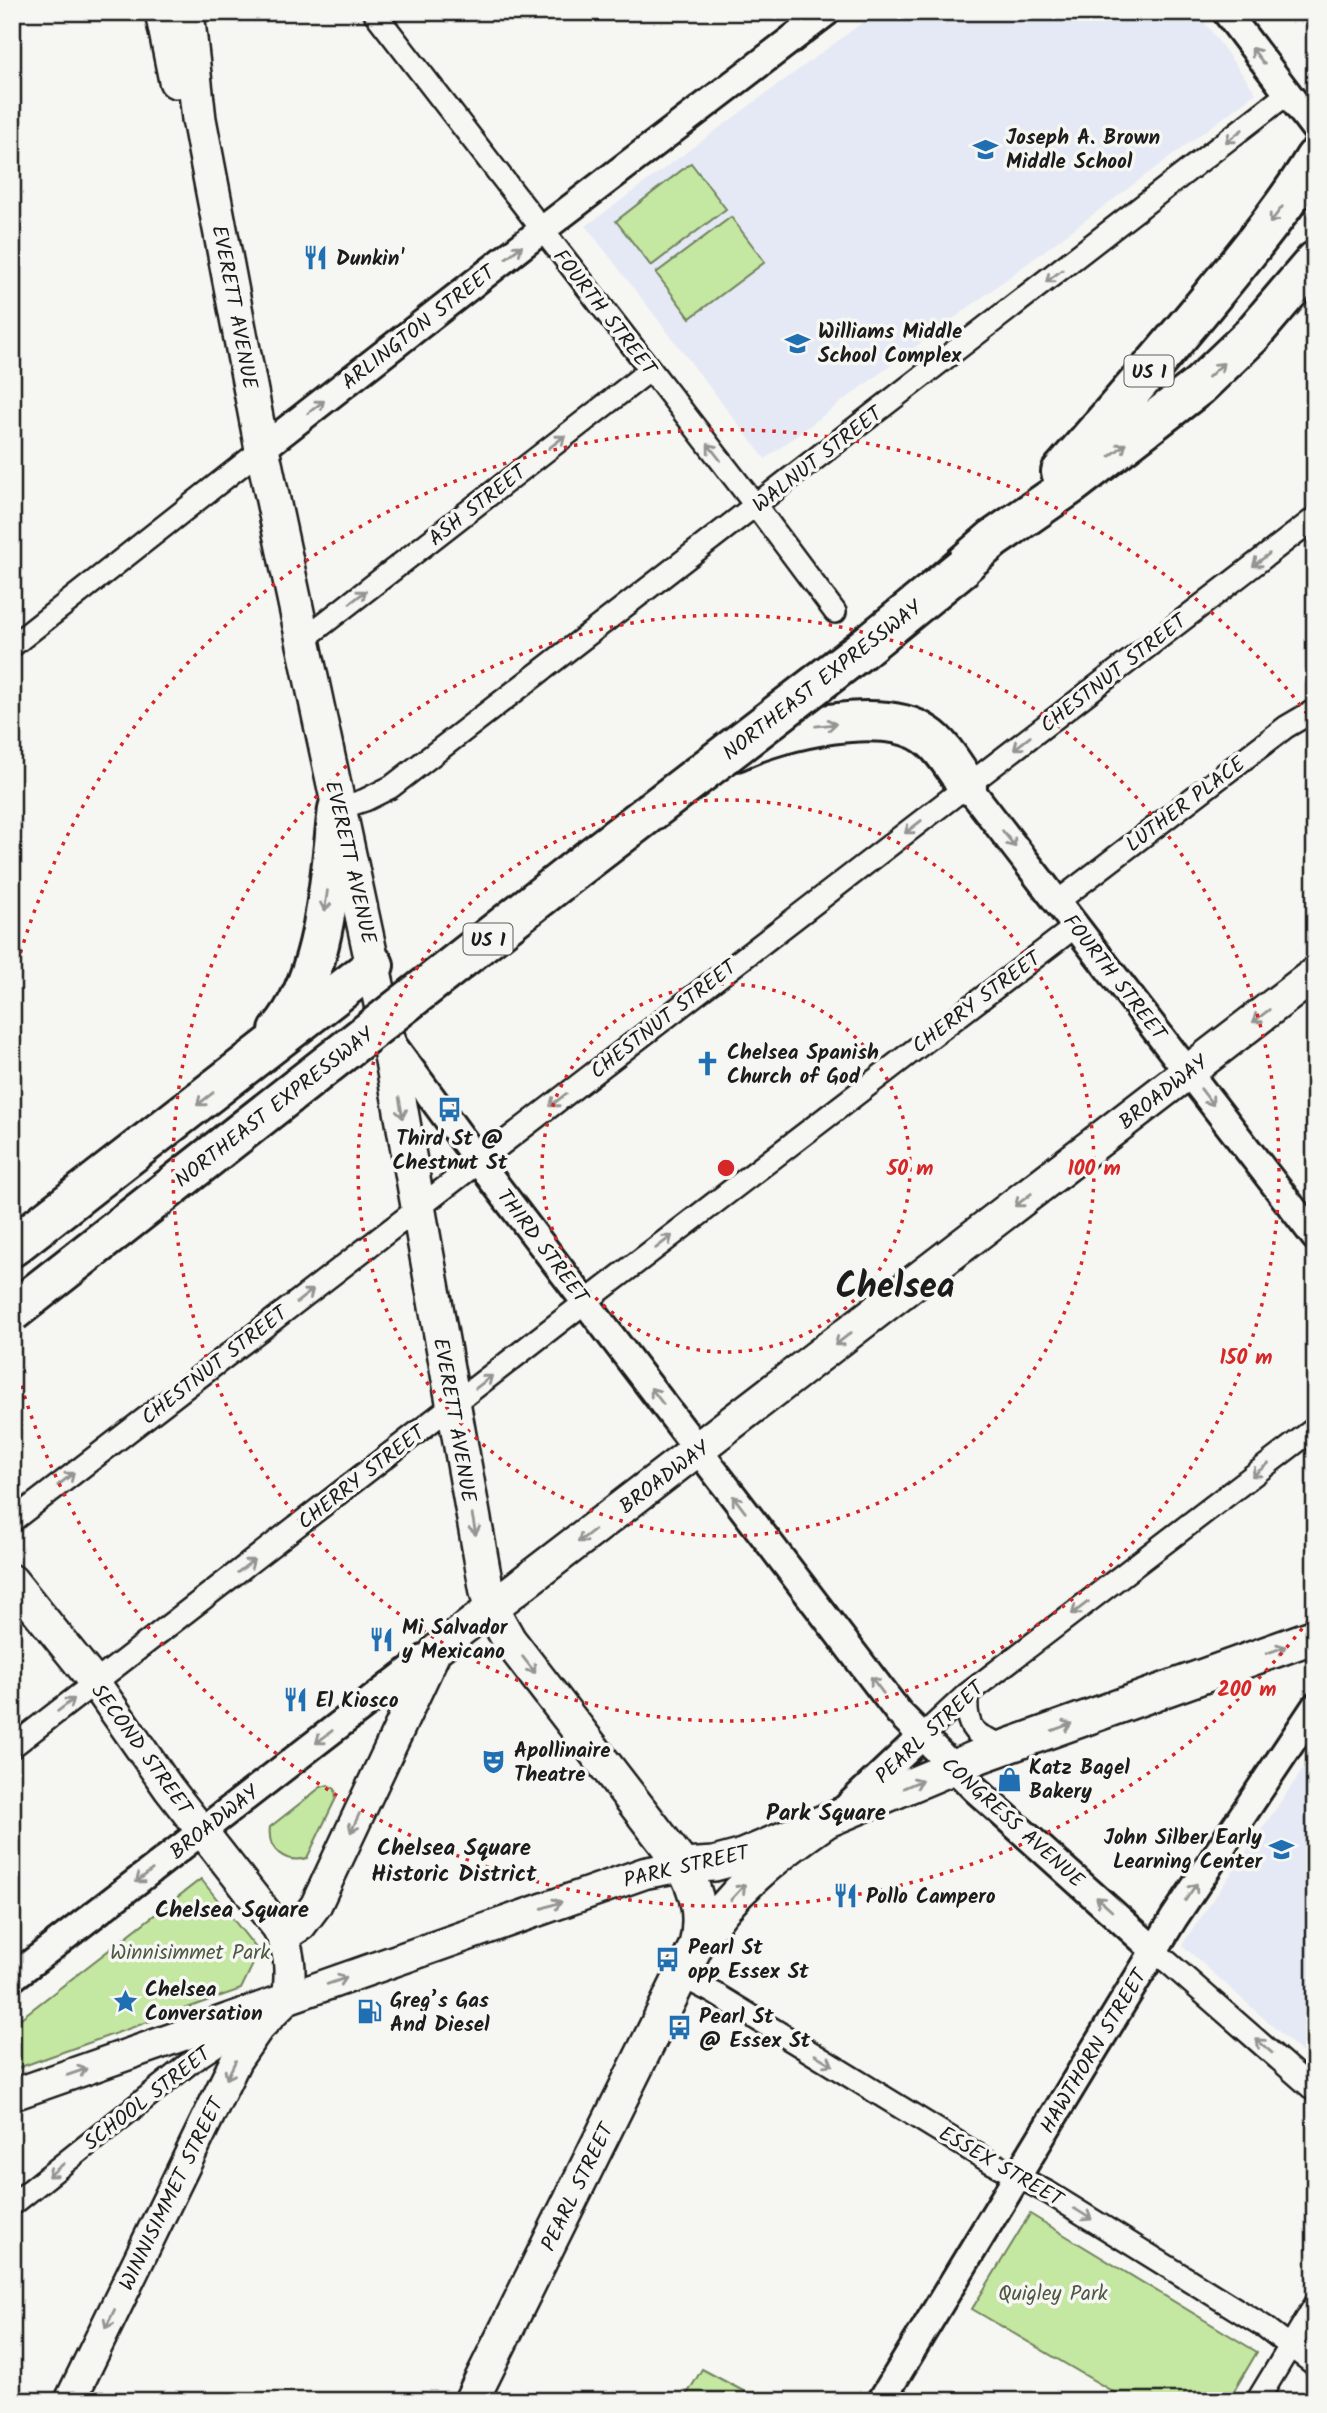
<svg xmlns="http://www.w3.org/2000/svg" width="1327" height="2413" font-family="Kalam,sans-serif">
	<style>
		.built { fill: #e4e9f5 }
		.green { fill: #c4e7a1; stroke: #70825e; stroke-width: 2 }
		.lines { fill: none; stroke-linecap: round; stroke-linejoin: round }
		.minor-casing { stroke: #1c1c1c; stroke-width: 26 }
		.tertiary-casing { stroke: #1c1c1c; stroke-width: 32 }
		.secondary-casing { stroke: #1c1c1c; stroke-width: 35 }
		.primary-casing { stroke: #1c1c1c; stroke-width: 38 }
		.motorway-casing { stroke: #1c1c1c; stroke-width: 44 }
		.minor { stroke: #f6f6f2; stroke-width: 21 }
		.tertiary { stroke: #f6f6f2; stroke-width: 26 }
		.secondary { stroke: #f6f6f2; stroke-width: 30 }
		.primary { stroke: #f6f6f2; stroke-width: 33 }
		.motorway { stroke: #f6f6f2; stroke-width: 38 }
		.motorway-bridge-casing { stroke: #1c1c1c; stroke-width: 44; stroke-linecap: butt }
		.motorway-bridge { stroke: #f6f6f2; stroke-width: 38 }
		.oneway { stroke: #949492 }
		.ring { fill: none; stroke: #d62828; stroke-width: 3.5; stroke-dasharray: 3.5 7 }
		.labels { text-anchor: middle; stroke-width: 7; stroke-linejoin: round; paint-order: stroke }
		.shield { fill: #f6f6f2; stroke: #5d5d5c; stroke-width: 2 }
		.shield-label { font-size: 19px; font-weight: bold; fill: #1c1c1c }
		.poi-label { font-size: 21px; font-weight: bold; fill: #1c1c1c; stroke: #f6f6f2; text-anchor: start }
		.street-label { font-size: 21px; fill: #1c1c1c; stroke: #f6f6f2 }
		.park-label { font-size: 21px; fill: #4e5944; stroke: #f6f6f2 }
		.neighbourhood-label { font-size: 23px; font-weight: bold; fill: #1c1c1c; stroke: #f6f6f2 }
		.town-label { font-size: 35px; font-weight: bold; fill: #1c1c1c; stroke: #f6f6f2 }
		.centre { fill: #d62828; stroke: #f6f6f2; stroke-width: 3.5 }
		.ring-label { font-size: 21px; text-anchor: middle; font-weight: bold; fill: #d62828; stroke: #f6f6f2; stroke-width: 7; stroke-linejoin: round; paint-order: stroke }
	</style>
	<rect width="100%" height="100%" fill="#f6f6f2"/>
	<filter id="ink" filterUnits="userSpaceOnUse"><feTurbulence type="fractalNoise" baseFrequency=".0143" numOctaves="2"/><feDisplacementMap in="SourceGraphic" scale="14" xChannelSelector="R" yChannelSelector="G"/><feConvolveMatrix kernelMatrix="1 2 1 2 8 2 1 2 1" color-interpolation-filters="sRGB"/></filter>
	<g filter="url(#ink)">
		<path class="built" d="M877,12H1197L1256,93L765,459L586,226Z
			M1315,1752V2064L1182,1945Z"/>
		<path class="green" d="M691,163L726,209L651,266L616,221Z
			M731,217L765,262L690,318L656,273Z
			M328,1785L335,1789L336,1798L307,1858C285,1864 267,1850 270,1827L321,1787Z
			M201,1879L259,1952L241,1989L12,2070V2025Z
			M1030,2214L1257,2352L1228,2401H1129L972,2309Z
			M702,2369L762,2401H683Z"/>
		<g class="lines">
			<defs>
				<path id="minor" d="M374,12L756,506L835,612
					M304,639L650,370
					M12,646L262,449
					M338,809L365,800L391,787L1287,94
					M1057,902L1286,727L1315,710
					M12,1521L1315,518
					M967,1694C965,1730 974,1737 1009,1746
					M921,1737L967,1694L1315,1428
					M12,1747L597,1293L1076,926
					M1154,1950L1315,2091
					M681,1976L714,1993L985,2159L1049,2193L1265,2327L1315,2365
					M12,2205L191,2062L254,2020
					M1257,2401L1315,2305"/>
				<path id="tertiary" d="M1226,12L1315,129
					M262,449L542,230L827,12
					M967,785L1315,1237
					M390,1041L496,1185L899,1713L975,1789L1154,1950
					M849,1805L921,1737
					M12,1978L436,1650
					M881,2401L1174,1918L1315,1707"/>
				<path id="secondary" d="M12,1580L95,1683L169,1789L277,1927C291,1950 291,1971 288,1998L258,2028L236,2060L70,2401
					M283,1937L301,1925L316,1905L436,1650L491,1608
					M12,2095L645,1873L683,1866"/>
				<path id="primary" d="M162,12L176,81
					M187,12L199,119L262,449L386,1027L487,1592L491,1608L509,1640L683,1866C698,1893 703,1916 696,1946
					M491,1608L1315,974
					M683,1866L714,1864L740,1857L980,1756L1315,1636
					M471,2401L696,1946C730,1892 777,1854 829,1819"/>
				<path id="motorway" d="M1061,472C1113,413 1165,353 1215,292C1250,249 1286,206 1315,158
					M939,586L993,539L1071,485L1199,386L1251,336L1315,261
					M736,751C779,730 883,705 926,735C943,746 955,769 967,785
					M279,1031C327,974 329,880 338,809
					M12,1247L374,965"/>
			</defs>
			<use href="#minor" class="minor-casing"/>
			<use href="#tertiary" class="tertiary-casing"/>
			<use href="#secondary" class="secondary-casing"/>
			<use href="#primary" class="primary-casing"/>
			<use href="#motorway" class="motorway-casing"/>
			<use href="#minor" class="minor"/>
			<use href="#tertiary" class="tertiary"/>
			<use href="#secondary" class="secondary"/>
			<use href="#primary" class="primary"/>
			<use href="#motorway" class="motorway"/>
			<defs>
				<path id="motorway-bridge" d="M12,1312L571,873L861,650L964,566"/>
			</defs>
			<use href="#motorway-bridge" class="motorway-bridge-casing"/>
			<use href="#motorway-bridge" class="motorway-bridge"/>
		</g>
		<defs><path id="oneway-shaft" d="M-6 0H5M1.5-3L5.5 0L1.5 3" fill="none" stroke-width="1.6" stroke-linecap="round" stroke-linejoin="round" transform="scale(1.75)"/></defs>
		<g class="oneway">
			<use href="#oneway-shaft" transform="translate(1258 56) rotate(-128)"/>
			<use href="#oneway-shaft" transform="translate(1234 136) rotate(142)"/>
			<use href="#oneway-shaft" transform="translate(1276 215) rotate(127)"/>
			<use href="#oneway-shaft" transform="translate(514 252) rotate(-38)"/>
			<use href="#oneway-shaft" transform="translate(1054 276) rotate(142)"/>
			<use href="#oneway-shaft" transform="translate(1216 370) rotate(-43)"/>
			<use href="#oneway-shaft" transform="translate(316 407) rotate(-38)"/>
			<use href="#oneway-shaft" transform="translate(557 442) rotate(-38)"/>
			<use href="#oneway-shaft" transform="translate(1118 450) rotate(-37)"/>
			<use href="#oneway-shaft" transform="translate(714 452) rotate(-128)"/>
			<use href="#oneway-shaft" transform="translate(1261 560) rotate(142)"/>
			<use href="#oneway-shaft" transform="translate(358 597) rotate(-38)"/>
			<use href="#oneway-shaft" transform="translate(826 725) rotate(-6)"/>
			<use href="#oneway-shaft" transform="translate(1022 743) rotate(142)"/>
			<use href="#oneway-shaft" transform="translate(913 827) rotate(142)"/>
			<use href="#oneway-shaft" transform="translate(1009 839) rotate(52)"/>
			<use href="#oneway-shaft" transform="translate(326 901) rotate(98)"/>
			<use href="#oneway-shaft" transform="translate(1261 1016) rotate(142)"/>
			<use href="#oneway-shaft" transform="translate(1207 1097) rotate(53)"/>
			<use href="#oneway-shaft" transform="translate(205 1099) rotate(142)"/>
			<use href="#oneway-shaft" transform="translate(558 1100) rotate(142)"/>
			<use href="#oneway-shaft" transform="translate(401 1108) rotate(80)"/>
			<use href="#oneway-shaft" transform="translate(1023 1200) rotate(142)"/>
			<use href="#oneway-shaft" transform="translate(664 1242) rotate(-38)"/>
			<use href="#oneway-shaft" transform="translate(305 1296) rotate(-38)"/>
			<use href="#oneway-shaft" transform="translate(843 1339) rotate(142)"/>
			<use href="#oneway-shaft" transform="translate(484 1382) rotate(-38)"/>
			<use href="#oneway-shaft" transform="translate(657 1396) rotate(-127)"/>
			<use href="#oneway-shaft" transform="translate(1260 1470) rotate(143)"/>
			<use href="#oneway-shaft" transform="translate(66 1479) rotate(-38)"/>
			<use href="#oneway-shaft" transform="translate(739 1504) rotate(-127)"/>
			<use href="#oneway-shaft" transform="translate(474 1525) rotate(80)"/>
			<use href="#oneway-shaft" transform="translate(586 1536) rotate(143)"/>
			<use href="#oneway-shaft" transform="translate(246 1566) rotate(-38)"/>
			<use href="#oneway-shaft" transform="translate(1080 1608) rotate(143)"/>
			<use href="#oneway-shaft" transform="translate(1276 1650) rotate(-20)"/>
			<use href="#oneway-shaft" transform="translate(529 1665) rotate(52)"/>
			<use href="#oneway-shaft" transform="translate(877 1685) rotate(-127)"/>
			<use href="#oneway-shaft" transform="translate(66 1705) rotate(-37)"/>
			<use href="#oneway-shaft" transform="translate(1062 1727) rotate(-20)"/>
			<use href="#oneway-shaft" transform="translate(324 1737) rotate(142)"/>
			<use href="#oneway-shaft" transform="translate(913 1784) rotate(-23)"/>
			<use href="#oneway-shaft" transform="translate(355 1823) rotate(115)"/>
			<use href="#oneway-shaft" transform="translate(144 1876) rotate(142)"/>
			<use href="#oneway-shaft" transform="translate(738 1892) rotate(-47)"/>
			<use href="#oneway-shaft" transform="translate(1191 1892) rotate(-56)"/>
			<use href="#oneway-shaft" transform="translate(1104 1904) rotate(-138)"/>
			<use href="#oneway-shaft" transform="translate(552 1905) rotate(-19)"/>
			<use href="#oneway-shaft" transform="translate(337 1981) rotate(-19)"/>
			<use href="#oneway-shaft" transform="translate(1264 2046) rotate(-139)"/>
			<use href="#oneway-shaft" transform="translate(824 2060) rotate(31)"/>
			<use href="#oneway-shaft" transform="translate(231 2070) rotate(116)"/>
			<use href="#oneway-shaft" transform="translate(77 2072) rotate(-19)"/>
			<use href="#oneway-shaft" transform="translate(56 2170) rotate(141)"/>
			<use href="#oneway-shaft" transform="translate(1083 2214) rotate(32)"/>
			<use href="#oneway-shaft" transform="translate(110 2319) rotate(116)"/>
		</g>
	</g>
	<g class="ring">
		<circle cx="726" cy="1168" r="184"/>
		<circle cx="726" cy="1168" r="368"/>
		<circle cx="726" cy="1168" r="553"/>
		<path d="M1315 1612A737 737 0 0 1 12 1353M12 983A737 737 0 0 1 1315 724"/>
	</g>
	<defs>
		<symbol id="school-bare" viewBox="-9 -9 18 18"><path d="M0-5L7-2L0 1L-7-2ZM-4 1L0 2.5L4 1V4Q0 6-4 4Z" fill="#1f6fb2" stroke="#f6f6f2" stroke-width="2.5" paint-order="stroke"/></symbol>
		<symbol id="restaurant-bare" viewBox="-9 -9 18 18"><path d="M-5-6h1v4h1v-4h1v4h1v-4h1v5L-1.5 .5V6h-2V.5L-5-1ZM5-6V6H3V1.5H1.5Q1.5-4 5-6Z" fill="#1f6fb2" stroke="#f6f6f2" stroke-width="2.5" paint-order="stroke"/></symbol>
		<symbol id="church-bare" viewBox="-9 -9 18 18"><path d="M-1.2-6h2.4v3.5h3.3v2.4h-3.3V6h-2.4V-.1h-3.3v-2.4h3.3Z" fill="#1f6fb2" stroke="#f6f6f2" stroke-width="2.5" paint-order="stroke"/></symbol>
		<symbol id="bus-bare" viewBox="-9 -9 18 18"><path d="M-5-6H5V4H4V6H2V4H-2V6H-4V4H-5ZM-3.5-4V0h7V-4ZM-3.5 1.2v1.5H-2V1.2ZM2 1.2v1.5H3.5V1.2Z" fill="#1f6fb2" stroke="#f6f6f2" stroke-width="2.5" paint-order="stroke"/></symbol>
		<symbol id="theatre-bare" viewBox="-9 -9 18 18"><path d="M-5-5.5Q0-4 5-5.5V0Q5 5 0 6Q-5 5-5 0ZM-3.3-2.5H-1v1.5H-3.3ZM1-2.5H3.3v1.5H1ZM-2.8 1Q0 5.5 2.8 1Z" fill="#1f6fb2" stroke="#f6f6f2" stroke-width="2.5" paint-order="stroke"/></symbol>
		<symbol id="shop-bare" viewBox="-9 -9 18 18"><path d="M-5-2.5h2.3a2.7 3.5 0 0 1 5.4 0H5L5.5 6h-11ZM-1.5-2.5h3a1.5 2.3 0 0 0-3 0Z" fill="#1f6fb2" stroke="#f6f6f2" stroke-width="2.5" paint-order="stroke"/></symbol>
		<symbol id="sight-bare" viewBox="-9 -9 18 18"><path d="M0-6L1.8-2.2L6-1.7L2.9 1.2L3.7 5.4L0 3.3L-3.7 5.4L-2.9 1.2L-6-1.7L-1.8-2.2Z" fill="#1f6fb2" stroke="#f6f6f2" stroke-width="2.5" paint-order="stroke"/></symbol>
		<symbol id="fuel-bare" viewBox="-9 -9 18 18"><path d="M-5.5-6h7V0h2V4h1.3V-2.5L3-4.5l.8-.8L6-3V5H2.5V1h-1V6h-7ZM-4.2-4.7v3.2H.2V-4.7Z" fill="#1f6fb2" stroke="#f6f6f2" stroke-width="2.5" paint-order="stroke"/></symbol>
	</defs>
	<g fill-rule="evenodd">
		<use href="#school-bare" x="968" y="132" width="35" height="35"/>
		<use href="#restaurant-bare" x="298" y="240" width="35" height="35"/>
		<use href="#school-bare" x="780" y="326" width="35" height="35"/>
		<use href="#church-bare" x="690" y="1046" width="35" height="35"/>
		<use href="#bus-bare" x="432" y="1092" width="35" height="35"/>
		<use href="#restaurant-bare" x="364" y="1622" width="35" height="35"/>
		<use href="#restaurant-bare" x="278" y="1682" width="35" height="35"/>
		<use href="#theatre-bare" x="476" y="1744" width="35" height="35"/>
		<use href="#shop-bare" x="992" y="1762" width="35" height="35"/>
		<use href="#school-bare" x="1264" y="1832" width="35" height="35"/>
		<use href="#restaurant-bare" x="828" y="1878" width="35" height="35"/>
		<use href="#bus-bare" x="650" y="1942" width="35" height="35"/>
		<use href="#sight-bare" x="108" y="1984" width="35" height="35"/>
		<use href="#fuel-bare" x="352" y="1994" width="35" height="35"/>
		<use href="#bus-bare" x="662" y="2010" width="35" height="35"/>
	</g>
	<g class="labels">
		<g class="shield">
			<rect x="1124.5" y="355.5" width="49" height="31" rx="5"/>
			<rect x="463.5" y="923.5" width="49" height="31" rx="5"/>
		</g>
		<g class="shield-label">
			<text x="1149" y="378">US 1</text>
			<text x="488" y="946">US 1</text>
		</g>
		<g class="poi-label">
			<text x="1006" y="144">Joseph A. Brown<tspan x="1006" dy="24">Middle School</tspan></text>
			<text x="336" y="265">Dunkin'</text>
			<text x="818" y="338">Williams Middle<tspan x="818" dy="24">School Complex</tspan></text>
			<text x="727" y="1059">Chelsea Spanish<tspan x="727" dy="24">Church of God</tspan></text>
			<text x="450" y="1145" text-anchor="middle">Third St @<tspan x="450" dy="24">Chestnut St</tspan></text>
			<text x="402" y="1634">Mi Salvador<tspan x="402" dy="24">y Mexicano</tspan></text>
			<text x="316" y="1707">El Kiosco</text>
			<text x="514" y="1757">Apollinaire<tspan x="514" dy="24">Theatre</tspan></text>
			<text x="1029" y="1774">Katz Bagel<tspan x="1029" dy="24">Bakery</tspan></text>
			<text x="1262" y="1844" text-anchor="end">John Silber Early<tspan x="1262" dy="24">Learning Center</tspan></text>
			<text x="866" y="1903">Pollo Campero</text>
			<text x="688" y="1954">Pearl St<tspan x="688" dy="24">opp Essex St</tspan></text>
			<text x="145" y="1996">Chelsea<tspan x="145" dy="24">Conversation</tspan></text>
			<text x="390" y="2007">Greg’s Gas<tspan x="390" dy="24">And Diesel</tspan></text>
			<text x="699" y="2023">Pearl St<tspan x="699" dy="24">@ Essex St</tspan></text>
		</g>
		<g class="street-label">
			<text transform="translate(235 307) rotate(79)" y="7">EVERETT AVENUE</text>
			<text transform="translate(605 312) rotate(52)" y="7">FOURTH STREET</text>
			<text transform="translate(418 327) rotate(-38)" y="7">ARLINGTON STREET</text>
			<text transform="translate(817 459) rotate(-38)" y="7">WALNUT STREET</text>
			<text transform="translate(477 505) rotate(-38)" y="7">ASH STREET</text>
			<text transform="translate(1113 673) rotate(-38)" y="7">CHESTNUT STREET</text>
			<text transform="translate(822 680) rotate(-38)" y="7">NORTHEAST EXPRESSWAY</text>
			<text transform="translate(1185 804) rotate(-37)" y="7">LUTHER PLACE</text>
			<text transform="translate(351 862) rotate(77)" y="7">EVERETT AVENUE</text>
			<text transform="translate(1115 977) rotate(52)" y="7">FOURTH STREET</text>
			<text transform="translate(976 1002) rotate(-37)" y="7">CHERRY STREET</text>
			<text transform="translate(663 1019) rotate(-38)" y="7">CHESTNUT STREET</text>
			<text transform="translate(1163 1092) rotate(-38)" y="7">BROADWAY</text>
			<text transform="translate(274 1107) rotate(-38)" y="7">NORTHEAST EXPRESSWAY</text>
			<text transform="translate(543 1246) rotate(53)" y="7">THIRD STREET</text>
			<text transform="translate(214 1365) rotate(-38)" y="7">CHESTNUT STREET</text>
			<text transform="translate(455 1420) rotate(80)" y="7">EVERETT AVENUE</text>
			<text transform="translate(361 1477) rotate(-38)" y="7">CHERRY STREET</text>
			<text transform="translate(664 1477) rotate(-37)" y="7">BROADWAY</text>
			<text transform="translate(929 1732) rotate(-43)" y="7">PEARL STREET</text>
			<text transform="translate(142 1749) rotate(54)" y="7">SECOND STREET</text>
			<text transform="translate(214 1822) rotate(-38)" y="7">BROADWAY</text>
			<text transform="translate(1013 1822) rotate(42)" y="7">CONGRESS AVENUE</text>
			<text transform="translate(686 1866) rotate(-13)" y="7">PARK STREET</text>
			<text transform="translate(1093 2051) rotate(-59)" y="7">HAWTHORN STREET</text>
			<text transform="translate(147 2098) rotate(-38)" y="7">SCHOOL STREET</text>
			<text transform="translate(1001 2166) rotate(30)" y="7">ESSEX STREET</text>
			<text transform="translate(577 2187) rotate(-64)" y="7">PEARL STREET</text>
			<text transform="translate(171 2194) rotate(-64)" y="7">WINNISIMMET STREET</text>
		</g>
		<g class="park-label">
			<text x="190" y="1959">Winnisimmet Park</text>
			<text x="1053" y="2300">Quigley Park</text>
		</g>
		<g class="neighbourhood-label">
			<text x="826" y="1820">Park Square</text>
			<text x="454" y="1855">Chelsea Square<tspan x="454" dy="26">Historic District</tspan></text>
			<text x="232" y="1917">Chelsea Square</text>
		</g>
		<g class="town-label">
			<text x="895" y="1297">Chelsea</text>
		</g>
	</g>
	<circle cx="726" cy="1168" r="10" class="centre"/>
	<g class="ring-label">
		<text x="910" y="1175">50 m</text>
		<text x="1094" y="1175">100 m</text>
		<text x="1246" y="1364">150 m</text>
		<text x="1247" y="1696">200 m</text>
	</g>
	<rect width="1327" height="2413" fill="none" stroke="#f6f6f2" stroke-width="42"/>
	<rect x="21" y="21" width="1285" height="2371" fill="none" stroke="#1c1c1c" stroke-width="2.5" filter="url(#ink)"/>
</svg>
